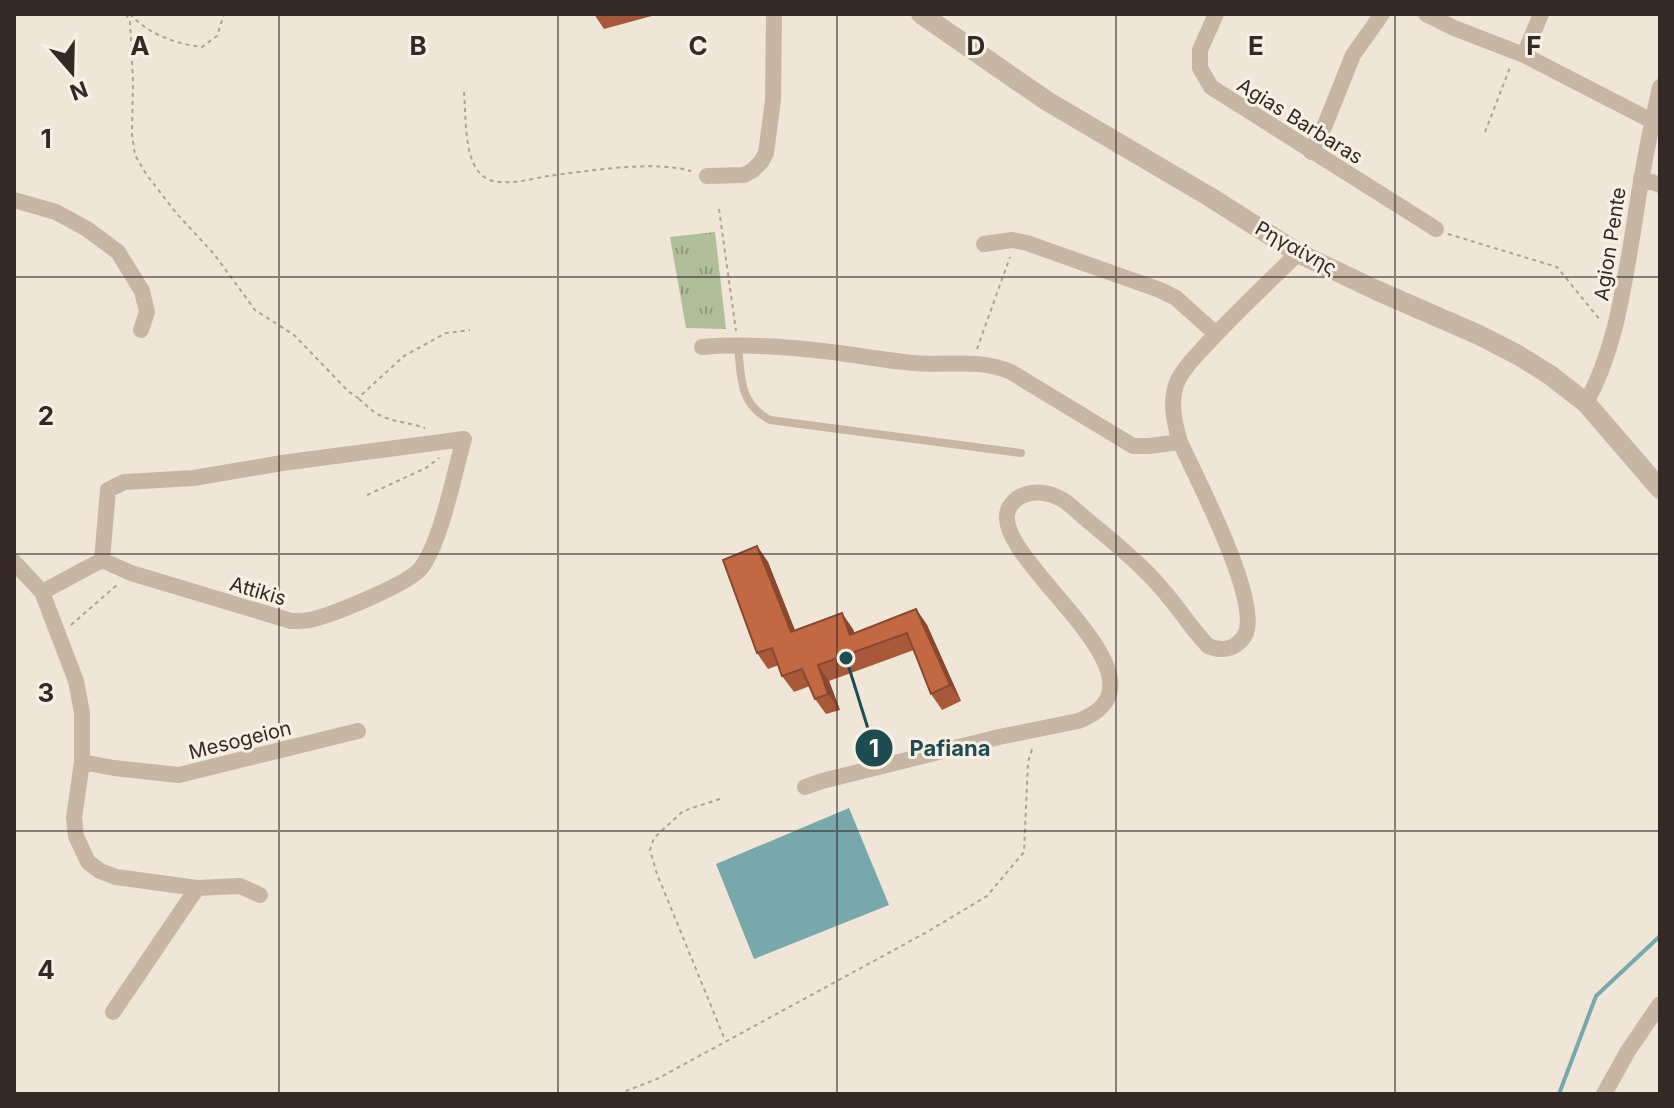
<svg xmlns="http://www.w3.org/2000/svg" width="1674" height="1108" font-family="Inter,sans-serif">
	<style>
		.grass { fill: url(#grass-tufts) }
		.water { fill: #78a8ac }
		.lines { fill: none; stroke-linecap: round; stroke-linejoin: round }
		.stream { stroke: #78a8ac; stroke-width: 4 }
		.path { stroke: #b3a08f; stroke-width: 2; stroke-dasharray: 4 4; stroke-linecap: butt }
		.service { stroke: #c7b6a4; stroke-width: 8 }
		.minor { stroke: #c7b6a4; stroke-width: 16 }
		.tertiary { stroke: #c7b6a4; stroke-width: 20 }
		.wall { fill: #a7593a }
		.shaded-wall { fill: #88492f }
		.building { fill: #c26843; stroke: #88492f; stroke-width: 2 }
		.grid { fill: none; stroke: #332a26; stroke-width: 2; stroke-opacity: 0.55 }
		.labels { text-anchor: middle; stroke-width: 6; stroke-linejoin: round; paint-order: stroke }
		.street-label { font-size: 20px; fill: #332a26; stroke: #f8f0e4 }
		.grid-label { font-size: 26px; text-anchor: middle; font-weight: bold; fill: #332a26; stroke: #f8f0e4; stroke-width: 6; stroke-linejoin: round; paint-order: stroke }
		.leader { fill: none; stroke: #1d4d53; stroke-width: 3 }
		.callout-dot { fill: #1d4d53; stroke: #f8f0e4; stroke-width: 3 }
		.mark-label { font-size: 24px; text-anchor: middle; font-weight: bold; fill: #fff }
		.callout-label { font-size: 22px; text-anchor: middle; font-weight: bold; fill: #1d4d53; stroke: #f8f0e4; stroke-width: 6; stroke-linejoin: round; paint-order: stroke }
	</style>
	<defs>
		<pattern id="grass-tufts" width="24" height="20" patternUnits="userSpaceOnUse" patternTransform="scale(2)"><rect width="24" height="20" fill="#b0be99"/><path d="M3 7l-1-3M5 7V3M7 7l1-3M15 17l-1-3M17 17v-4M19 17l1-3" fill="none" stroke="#909b7d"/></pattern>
	</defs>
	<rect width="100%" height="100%" fill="#f0e6d8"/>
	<path class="grass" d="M715,232L726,329L686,328L670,237Z"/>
	<path class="water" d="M849,808L889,905L754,959L716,864Z"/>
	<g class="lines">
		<path class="stream" d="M1559,1094L1596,996L1660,936"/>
		<path class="path" d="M126,14L130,22L133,81L132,135L135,155L146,174L177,214L214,254L255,310L294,335L348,391L358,398L404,356L446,333L470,330
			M130,14C148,34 176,44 202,47L217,36L224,14
			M464,92C466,114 464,153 478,171C481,175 487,180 493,181C510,185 531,179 548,176C588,171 653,160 691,171
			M1485,132L1511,65
			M719,209L736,331
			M1448,234L1557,267L1600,320
			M977,349L1010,257
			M359,399C364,403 369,408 374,412C389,422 408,422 425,428
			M367,495L426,468L439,458
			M71,625L118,584
			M720,799L683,811L654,838L650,850L657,874L725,1040
			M618,1094L657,1079L927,932L987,896L1024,852L1028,762L1033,746"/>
		<path class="service" d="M738,345C741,377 739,404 770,420L1021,453"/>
		<path class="minor" d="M1216,14L1200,50V68L1211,87L1436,229
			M1426,14L1454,28L1524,55L1652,121
			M1524,55L1541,14
			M1311,152L1325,125L1353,55L1382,14
			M707,176L744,175L753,170L761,162L766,153L773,100L774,14
			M1641,178L1660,185
			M14,200L56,212L87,229L118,252L142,291L147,312L141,330
			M984,244L1012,240L1027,243L1160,290L1176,298L1216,334
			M702,347C740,344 777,346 814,350C847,353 880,360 913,363C948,366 978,358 1011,372L1133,446H1149L1180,442
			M1586,403C1615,350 1623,291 1633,232C1640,183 1649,135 1660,87
			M14,562L42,592L76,681L82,713V762L74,818L76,836L88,862L100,871L116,877L197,888L240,886L260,895
			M42,592L102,560L131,573L291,621C297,621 304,621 310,620C332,615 409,584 421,568C442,540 454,473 464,439L282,463L194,478L124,482L108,490L102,560
			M82,762L114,768L179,775L358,731
			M805,787L822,781L999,737L1078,721C1187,680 984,557 1009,508C1019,490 1041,490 1057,497C1068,501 1077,512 1086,519C1111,540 1141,564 1162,589C1178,607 1191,628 1208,646C1218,650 1228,651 1237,644C1242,640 1246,636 1247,629C1255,590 1198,481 1180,442C1174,422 1169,400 1178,380C1184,367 1195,357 1205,346C1234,314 1267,284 1298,253
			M113,1012L197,888
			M1604,1094L1628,1051L1660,1004"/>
		<path class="tertiary" d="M921,14L1047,101L1210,197L1298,253L1378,291L1479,335L1518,355L1550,375L1586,403L1660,489"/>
	</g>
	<path class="wall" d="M594,14H659L604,29Z
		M757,546L768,562L795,631L853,629L854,633L916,609L927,625L961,701L942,710L931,694L914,650L829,681L840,710L826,714L815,699L810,686L794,692L782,676L779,665L768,669L757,653Z"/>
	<path class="shaded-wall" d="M757,546L768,562L802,648L791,632Z
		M916,609L927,625L961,701L950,685Z
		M842,613L853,629L861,651L850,635Z
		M818,665L829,681L840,710L828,694Z"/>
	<path class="building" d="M757,546L791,632L842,613L850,635L916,609L950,685L931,694L907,633L818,665L828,694L815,699L802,669L782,676L772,648L757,653L723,560Z"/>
	<path class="grid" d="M279,14V1094M558,14V1094M837,14V1094M1116,14V1094M1395,14V1094M14,277H1660M14,554H1660M14,831H1660"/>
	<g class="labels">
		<g class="street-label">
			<text transform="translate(1300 121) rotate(32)" y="7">Agias Barbaras</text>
			<text transform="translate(1610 244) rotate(-81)" y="7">Agion Pente</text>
			<text transform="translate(1296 248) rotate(29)" y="7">Ρηγαίνης</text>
			<text transform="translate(258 591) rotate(16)" y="7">Attikis</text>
			<text transform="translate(240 740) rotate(-14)" y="7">Mesogeion</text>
		</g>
	</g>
	<g class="grid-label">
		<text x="140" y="55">A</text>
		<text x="418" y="55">B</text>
		<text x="698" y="55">C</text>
		<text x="976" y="55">D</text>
		<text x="1256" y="55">E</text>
		<text x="1534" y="55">F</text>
		<text x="46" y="148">1</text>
		<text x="46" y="425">2</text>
		<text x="46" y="702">3</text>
		<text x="46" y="979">4</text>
	</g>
	<path class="leader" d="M846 658L874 748"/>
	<g class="callout-dot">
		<circle cx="846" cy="658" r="8"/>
		<circle cx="874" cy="748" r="20"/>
	</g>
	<g class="mark-label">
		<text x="874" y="757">1</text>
	</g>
	<g class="callout-label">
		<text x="950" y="756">Pafiana</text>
	</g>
	<rect width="1674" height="1108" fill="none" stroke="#332a26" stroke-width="32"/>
	<g transform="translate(72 72) rotate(160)" stroke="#f8f0e4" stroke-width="6" paint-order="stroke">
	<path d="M0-6L14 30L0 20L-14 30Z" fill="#332a26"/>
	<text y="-12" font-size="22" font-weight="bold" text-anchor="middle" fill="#332a26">N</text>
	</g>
</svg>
